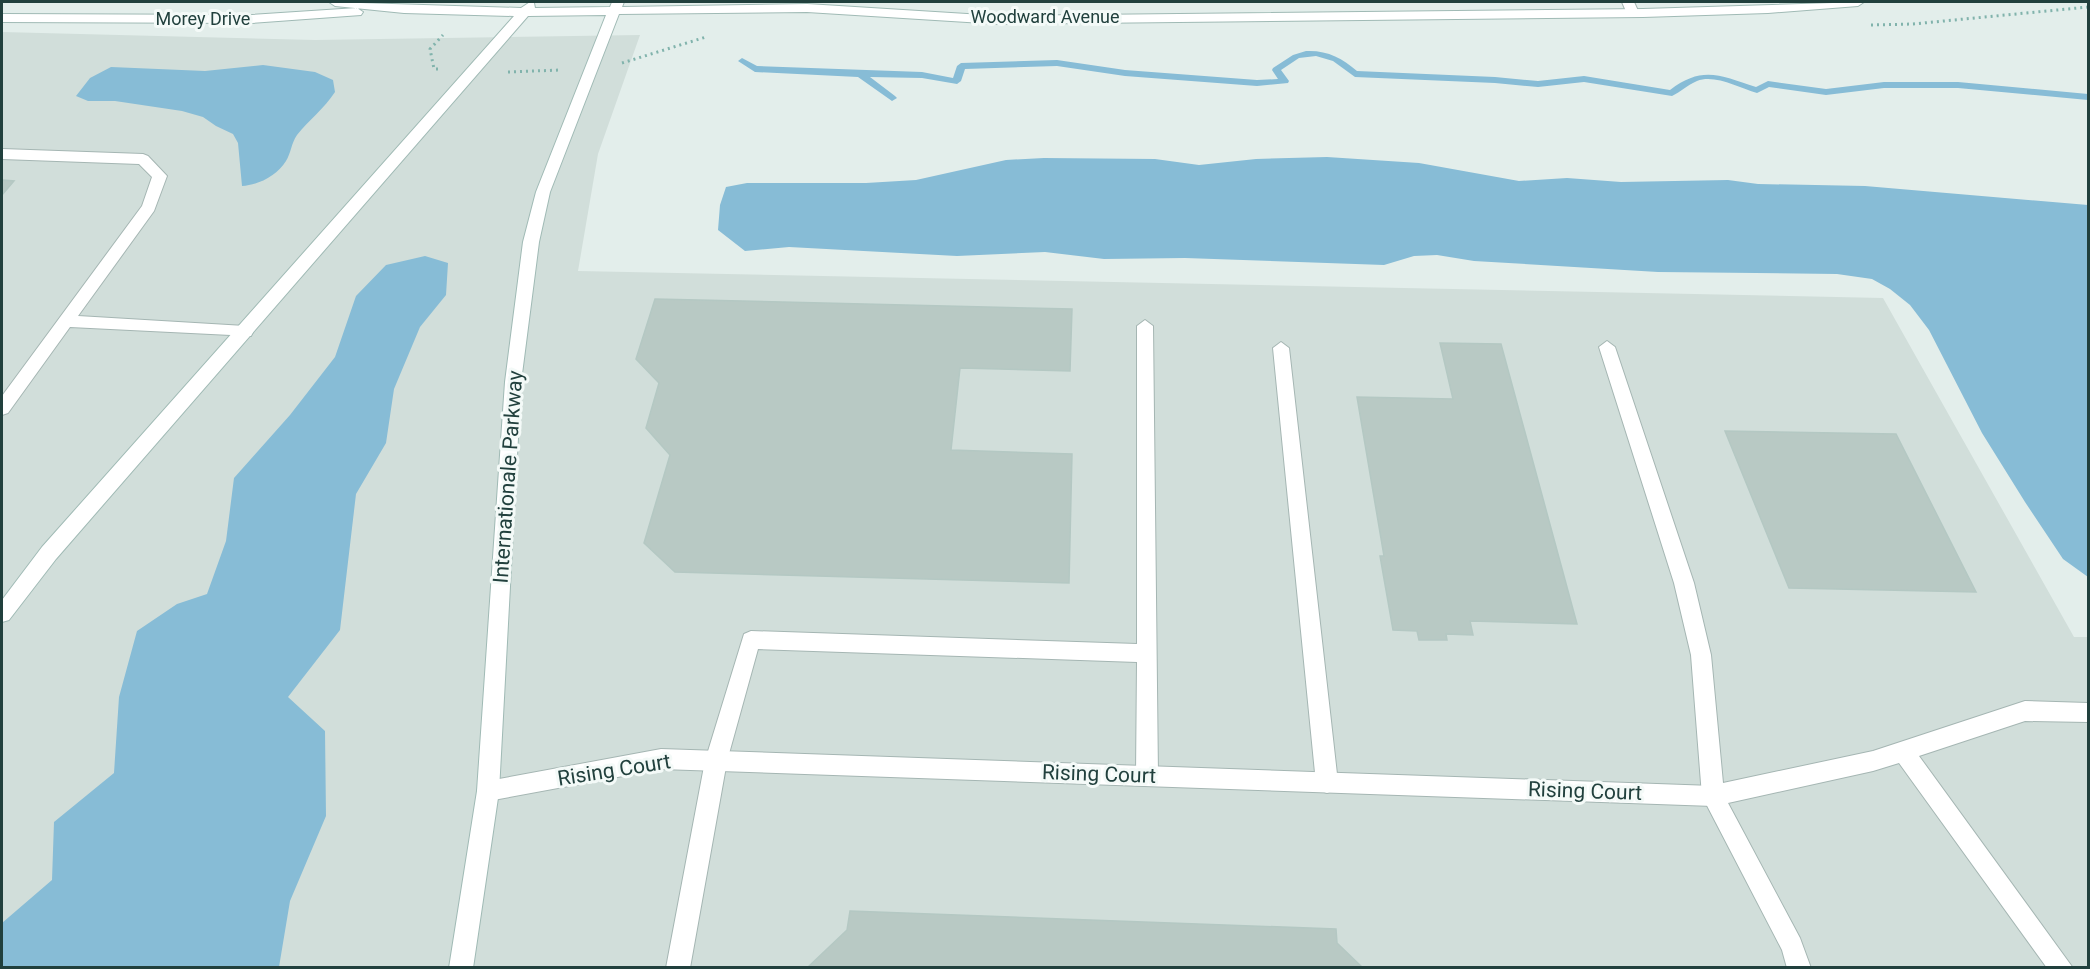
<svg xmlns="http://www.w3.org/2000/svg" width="2090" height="969" font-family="Roboto,sans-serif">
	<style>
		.built { fill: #d1deda }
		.water { fill: #87bcd6 }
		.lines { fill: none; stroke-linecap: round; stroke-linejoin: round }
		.stream { fill: #87bcd6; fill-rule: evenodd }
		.building { fill: #b8c9c4; stroke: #b4c8c3; stroke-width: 1.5 }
		.lane-casing { stroke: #a5b6b3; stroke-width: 2 }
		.street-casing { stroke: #a5b6b3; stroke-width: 2 }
		.secondary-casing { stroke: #a0bab5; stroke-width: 2 }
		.path { stroke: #81b3ac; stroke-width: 3; stroke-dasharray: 2 4; stroke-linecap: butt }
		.lane { fill: #fff; fill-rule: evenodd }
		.street { fill: #fff; fill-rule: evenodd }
		.secondary { fill: #fff; fill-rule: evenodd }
		.labels { text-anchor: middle; stroke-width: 6; stroke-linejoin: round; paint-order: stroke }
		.far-street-label { font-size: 18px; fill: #21403d; stroke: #f4faf8 }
		.street-label { font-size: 21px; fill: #21403d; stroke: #f4faf8 }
	</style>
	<rect width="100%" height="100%" fill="#e3eeeb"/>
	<path class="built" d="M2,32L315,40L640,35L598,154L578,271L1883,298L2074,637H2088V967L2,968Z"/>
	<path class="water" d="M263,65L315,72L333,80L335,92C324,109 309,120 297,135C291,144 291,153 286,161C277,176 258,185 242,186L238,143L233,134L216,126L203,117L182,111L115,101H88L76,96L90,78L111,67L205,71Z
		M1327,157L1419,163L1519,181L1567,178L1621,182L1728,180L1758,184L1865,186L2088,205V577L2063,559L2025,502L1982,433L1929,330L1910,305L1890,289L1872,279L1837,274L1658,272L1474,261L1437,255L1414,256L1384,265L1185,258L1104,259L1045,252L957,256L789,247L745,251L718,230L720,205L726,187L747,183H866L916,180L1006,160L1044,158L1155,159L1199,165L1256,159Z
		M425,256L448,263L446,295L420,327L394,389L386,443L356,494L340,630L288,697L325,731L326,816L290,901L279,967H2V923L52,880L54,822L114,773L119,697L137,631L177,604L207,594L226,541L234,478L290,415L335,357L356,296L386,265Z"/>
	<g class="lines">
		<path class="stream" d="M1306,51C1327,50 1342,58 1357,71L1495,77L1538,81L1584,76L1670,90C1703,65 1721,76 1756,87L1768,81L1826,89L1884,82H1958L2088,94V100L1958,88H1884L1826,95L1769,87L1757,93C1739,88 1715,74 1697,81C1687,85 1681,92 1672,96L1584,82L1538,87L1495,83L1355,77L1333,61L1316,56L1299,58L1281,70L1289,81L1288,83L1257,86L1125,76L1057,66L965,69L961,81L957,84L922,78L870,77L895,96L897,98L892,101L858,77L755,72L738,61L742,58L757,66L922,72L953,78L957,66L961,63L1057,60L1125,70L1257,80L1278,79L1272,70L1273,68L1293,55Z"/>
	</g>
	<path class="building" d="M2,180L14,181L2,195Z
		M655,299L1072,309L1070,371L960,368L951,450L1072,454L1069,583L675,572L644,543L670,455L646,428L659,383L636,359Z
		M1440,343L1501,344L1577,624L1470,621L1473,635L1446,634L1447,640H1419L1417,631L1393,630L1380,556H1384L1357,397L1453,399Z
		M1725,431L1896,434L1976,592L1789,588Z
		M850,911L1336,929L1337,943L1363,968H807L847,930Z"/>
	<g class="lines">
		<defs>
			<path id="lane" d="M1622,2H1634L1639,13L1638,16H1628Z
				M2,149L143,154L148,156L167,176L154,211L78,316L245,326L251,328L253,332L251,336L70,327L8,413L2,415V396L142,206L152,177L139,164L2,159Z
				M1145,320L1153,326L1158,776L1155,783L1147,786L1139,783L1136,776L1137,662L758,649L727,761L690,968H666L705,761L744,634L751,631L1137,644V326Z
				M1607,341L1615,347L1694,583L1711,655L1723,783L1873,751L2025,701L2088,703V722L2025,721L1919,756L2073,968H2047L1899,763L1873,771L1728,803L1800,938L1811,968H1787L1782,950L1702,796L1691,655L1674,583L1599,347Z
				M1281,342L1289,348L1338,783L1335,790L1327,793L1319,790L1316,783L1273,348Z"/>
			<path id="street" d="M661,749L1713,786L1721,789L1724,796L1721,803L1713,806L661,769L488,801L480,798L477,791L480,784L488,781Z"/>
			<path id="secondary" d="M329,2L521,8L530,2L534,3L535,8L610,7L612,2H624L622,7L807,4L999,16L1643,9L1864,2L1858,6L1768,13L1643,17L999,24L807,12L619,14L550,192L539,242L521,382L499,791L473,968H449L477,791L505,382L523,242L536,192L606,15L528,16L56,559L9,620L2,622V600L42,547L514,16L404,13L335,6Z
				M357,8L363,12L361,15L252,23L2,22V14L252,15Z"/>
		</defs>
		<use href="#lane" class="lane-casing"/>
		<use href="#street" class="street-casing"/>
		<use href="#secondary" class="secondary-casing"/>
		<path class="path" d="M1871,25L1913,24L2088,7
			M622,63L706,37
			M438,69H434L430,49L443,35
			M508,72L561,70"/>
		<use href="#lane" class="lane"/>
		<use href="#street" class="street"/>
		<use href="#secondary" class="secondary"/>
	</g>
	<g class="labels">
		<g class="far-street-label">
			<text x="1045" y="23">Woodward Avenue</text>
			<text x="203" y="25">Morey Drive</text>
		</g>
		<g class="street-label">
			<text transform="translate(508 477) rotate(-86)" y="7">Internationale Parkway</text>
			<text transform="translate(614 770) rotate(-9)" y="7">Rising Court</text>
			<text transform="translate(1099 774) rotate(2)" y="7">Rising Court</text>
			<text transform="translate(1585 791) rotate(2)" y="7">Rising Court</text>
		</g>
	</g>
	<rect width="2090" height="969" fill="none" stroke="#21403d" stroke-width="6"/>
</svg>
